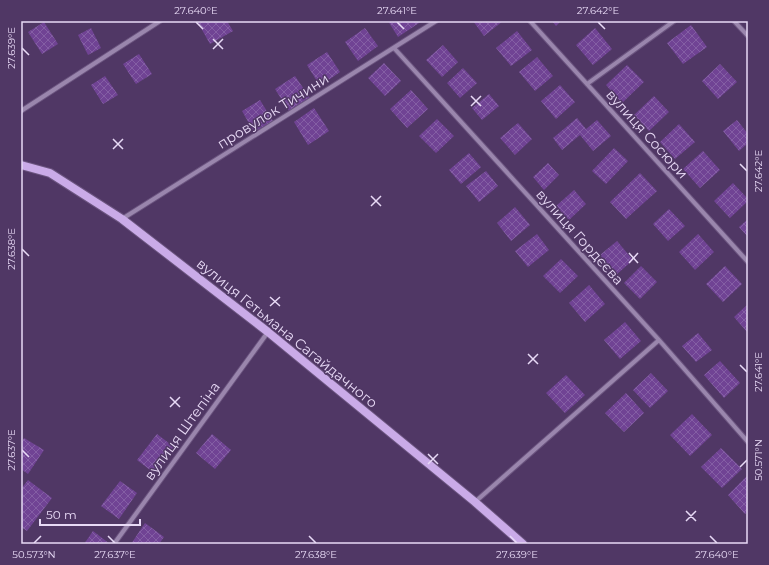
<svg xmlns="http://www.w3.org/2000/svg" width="769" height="565" font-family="Montserrat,sans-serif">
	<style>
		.building { fill: url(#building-cross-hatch) }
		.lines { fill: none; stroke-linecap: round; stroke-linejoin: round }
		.minor-casing { stroke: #6b547f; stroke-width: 6 }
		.secondary-casing { stroke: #6b547f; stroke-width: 10 }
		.minor { stroke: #9a86ad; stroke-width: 4 }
		.secondary { stroke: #caabe8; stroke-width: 8 }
		.ticks { fill: none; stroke: #e8daf6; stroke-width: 1.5 }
		.labels { text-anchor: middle; stroke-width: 3; stroke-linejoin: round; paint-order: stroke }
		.street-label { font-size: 14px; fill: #e8daf6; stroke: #503765 }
		.neatline { fill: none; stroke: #e8daf6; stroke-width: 1.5 }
		.ticks-label { font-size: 10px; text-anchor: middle; fill: #e8daf6 }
	</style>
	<defs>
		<pattern id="building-cross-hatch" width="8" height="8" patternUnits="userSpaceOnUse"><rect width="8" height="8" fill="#704394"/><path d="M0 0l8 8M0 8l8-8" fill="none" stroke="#845ea4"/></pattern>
	</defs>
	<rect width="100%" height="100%" fill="#503765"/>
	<path class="building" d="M197,21H227L233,31L210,44Z
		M388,21H422L398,37Z
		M473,21H503L484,36Z
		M552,21H561L556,26Z
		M44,22L58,44L42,54L28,32Z
		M691,25L707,47L683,64L667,43Z
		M91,28L101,48L88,55L78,35Z
		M365,28L378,46L358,61L345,42Z
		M595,28L612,49L593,65L576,45Z
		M517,31L532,50L511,66L496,48Z
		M443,45L458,62L442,77L426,60Z
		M327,52L340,72L320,86L307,65Z
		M139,54L152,74L136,84L123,64Z
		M537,57L553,76L535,91L519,72Z
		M384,63L401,81L385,96L368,78Z
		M720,64L737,82L718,99L702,81Z
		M627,65L644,82L622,103L606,85Z
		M463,68L477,83L460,98L447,83Z
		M105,76L118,95L103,104L91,85Z
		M295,76L310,98L289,111L275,89Z
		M560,85L575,102L556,119L541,101Z
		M411,90L428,109L407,128L390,109Z
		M489,94L499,106L482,120L472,108Z
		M654,96L669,112L649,131L634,115Z
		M260,100L273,121L254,132L242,111Z
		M314,108L329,131L308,145L294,122Z
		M577,118L586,129L597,120L611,136L593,151L580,135L562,150L553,138Z
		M437,119L454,136L436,153L419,136Z
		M737,120L748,134V143L739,151L723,131Z
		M518,123L532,139L515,155L500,138Z
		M679,124L695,142L675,159L660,142Z
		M614,148L628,161L606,184L592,171Z
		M703,151L720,170L700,188L683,169Z
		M469,153L481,167L461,184L449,170Z
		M548,163L559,175L544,190L533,177Z
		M486,171L498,186L479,202L466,186Z
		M640,173L657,191L626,219L610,202Z
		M733,183L748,199V201L730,218L714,201Z
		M574,190L586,204L569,220L556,206Z
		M515,207L530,225L511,241L497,223Z
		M669,209L685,226L668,241L653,224Z
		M748,219V237L739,227Z
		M537,234L549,250L528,267L515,251Z
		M698,234L714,252L695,270L679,252Z
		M617,241L633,260L616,275L600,255Z
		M561,259L578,276L560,293L543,276Z
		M641,266L657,282L640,299L624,283Z
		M725,266L742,284L723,302L706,284Z
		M589,285L605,304L585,322L569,303Z
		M748,304V333L734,317Z
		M625,322L641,341L620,359L604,340Z
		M698,333L712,350L696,362L682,346Z
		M720,361L740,383L724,398L704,375Z
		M651,373L668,391L650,408L633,390Z
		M566,375L585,395L565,413L546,393Z
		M626,393L644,413L624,432L605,413Z
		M692,414L712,435L690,456L670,435Z
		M157,434L174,447L154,473L137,460Z
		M212,434L231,450L215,469L196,453Z
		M24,438L44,450L28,474L21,469V443Z
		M721,448L742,469L722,488L701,467Z
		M748,475V511L745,514L728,495Z
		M28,480L52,498L27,531L21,527V489Z
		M120,481L137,493L119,519L101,506Z
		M145,523L164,537L159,544H131Z
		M93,531L110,544H84Z"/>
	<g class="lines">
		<defs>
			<path id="minor" d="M530,21L748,262
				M734,21L748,36
				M394,48L659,340L748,442
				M587,84L674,21
				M21,111L160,21
				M122,219L436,21
				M475,502L659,340
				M114,544L268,332"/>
			<path id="secondary" d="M21,165L50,173L122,219L268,332L475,502L523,544"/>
		</defs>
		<use href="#minor" class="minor-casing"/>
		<use href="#secondary" class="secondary-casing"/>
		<use href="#minor" class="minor"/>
		<use href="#secondary" class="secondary"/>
	</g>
	<path class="ticks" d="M196,22L203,29M397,22L404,29M598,22L605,29M213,39L223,49M22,48L29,55M213,49L223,39M471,96L481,106M471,106L481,96M113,139L123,149M113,149L123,139M740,164L747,171M371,196L381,206M371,206L381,196M22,249L29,256M629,253L638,263M629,263L638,253M270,297L280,306M270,306L280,297M528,354L538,364M528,364L538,354M740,365L747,372M170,397L180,407M170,407L180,397M22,450L29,457M428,454L438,464M428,464L438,454M740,467L747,460M686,511L696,521M686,521L696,511M108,536L115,543M309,536L316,543M510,536L517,543M710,536L717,543M34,543L41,536"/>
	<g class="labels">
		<g class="street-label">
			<text transform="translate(273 111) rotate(-32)" y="5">провулок Тичини</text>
			<text transform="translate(647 134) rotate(48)" y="5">вулиця Сосюри</text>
			<text transform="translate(580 237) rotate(48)" y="5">вулиця Гордєєва</text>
			<text transform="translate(287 333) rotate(39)" y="5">вулиця Гетьмана Сагайдачного</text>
			<text transform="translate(182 431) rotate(-54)" y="5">вулиця Штепіна</text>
		</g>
	</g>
	<rect width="769" height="565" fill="none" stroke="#503765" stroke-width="44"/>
	<path d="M40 519v6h100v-6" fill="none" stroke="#e8daf6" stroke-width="2"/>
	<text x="46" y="519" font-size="12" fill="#e8daf6" stroke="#503765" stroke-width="3" paint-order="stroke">50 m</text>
	<rect x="22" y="22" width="725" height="521" class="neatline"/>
	<g class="ticks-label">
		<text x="196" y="14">27.640°E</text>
		<text x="397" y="14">27.641°E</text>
		<text x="598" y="14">27.642°E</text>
		<text transform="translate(11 48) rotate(-90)" y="4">27.639°E</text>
		<text transform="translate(758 171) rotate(-90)" y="4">27.642°E</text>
		<text transform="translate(11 249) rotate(-90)" y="4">27.638°E</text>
		<text transform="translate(758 372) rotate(-90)" y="4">27.641°E</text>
		<text transform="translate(11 450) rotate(-90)" y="4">27.637°E</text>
		<text transform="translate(758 460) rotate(-90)" y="4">50.571°N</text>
		<text x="34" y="558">50.573°N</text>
		<text x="115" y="558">27.637°E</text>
		<text x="316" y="558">27.638°E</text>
		<text x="517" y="558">27.639°E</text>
		<text x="717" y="558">27.640°E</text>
	</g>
</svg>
